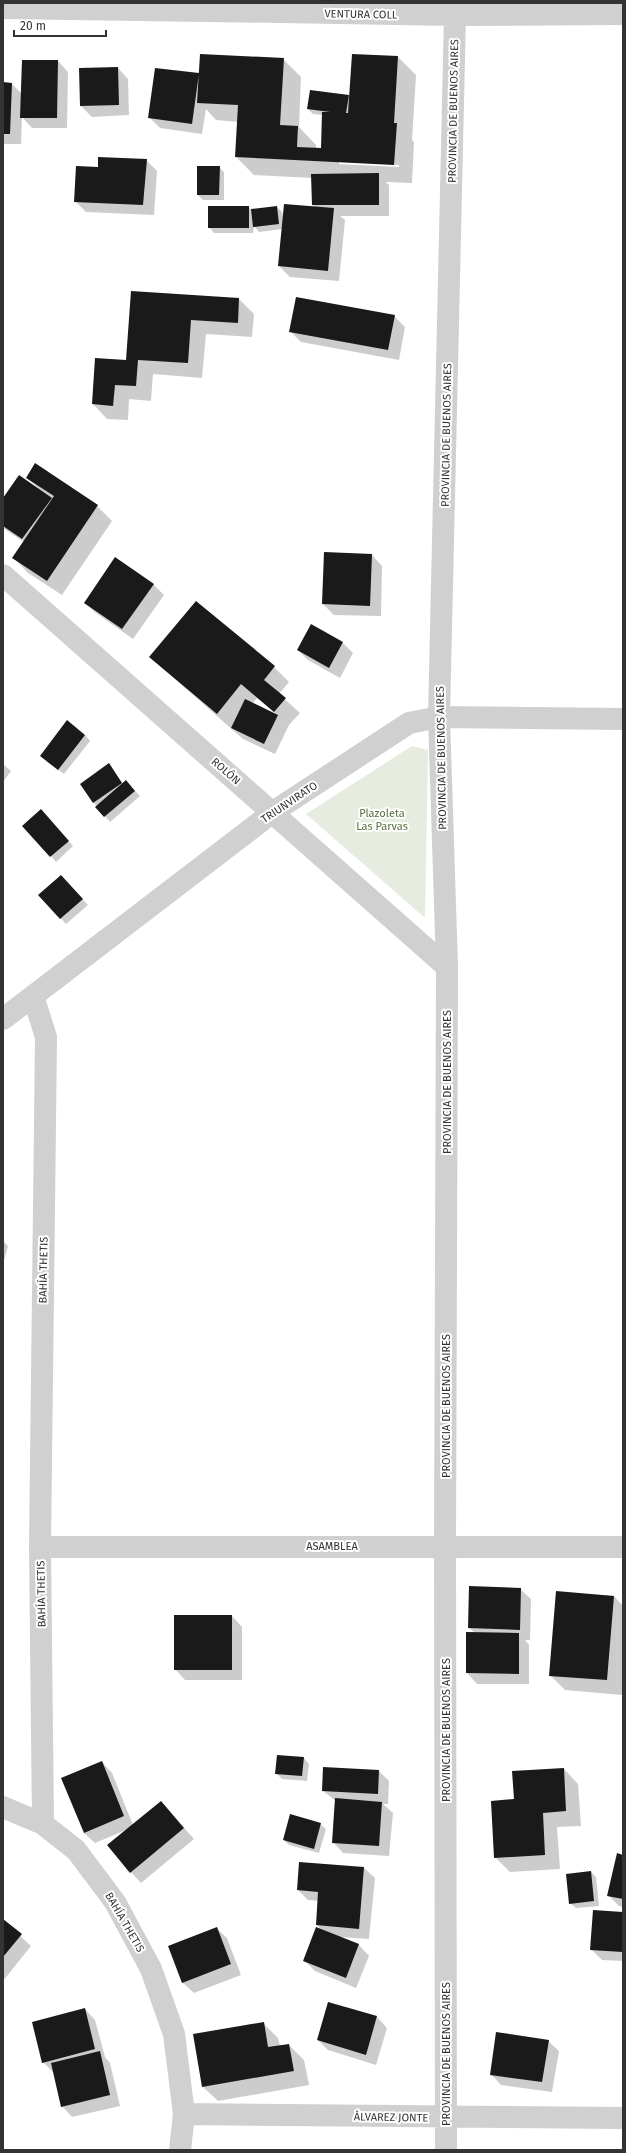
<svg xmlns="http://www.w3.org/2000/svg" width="626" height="2153" font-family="'Fira Sans',sans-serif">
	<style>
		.green { fill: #e6ecdf }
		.shadow { fill: #0003; fill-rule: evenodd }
		.building { fill: #1a1a1a }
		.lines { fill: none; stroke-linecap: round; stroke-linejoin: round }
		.minor { stroke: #d0d0d0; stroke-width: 22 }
		.tertiary { stroke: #d0d0d0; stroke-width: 22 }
		.labels { text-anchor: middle; stroke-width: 4; stroke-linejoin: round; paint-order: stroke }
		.street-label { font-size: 11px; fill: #333; stroke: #fff }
		.park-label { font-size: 11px; fill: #56703f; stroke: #fff }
	</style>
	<rect width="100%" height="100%" fill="#fff"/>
	<path class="green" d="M412,746L428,750L425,918L306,814Z"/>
	<path class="shadow" d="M398,57L416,75L412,140L414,142L412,183L386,182L389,185V216H340L345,220L339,281L290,277L279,266L283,229L259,232L254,226L253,233H214L209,227L248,207L251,210L277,207L282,212L283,218L315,208L313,205L312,178L254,175L236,157L238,122L216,120L206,109L202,134L160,128L149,117L198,74L283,59L301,77L299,127L316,145V149H322L323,115L313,114L308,109L349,96L350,98ZM339,161L399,165V167L339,164Z
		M58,61L68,72L67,128H32L22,117L21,144H3V83L12,84L22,94Z
		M118,68L128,79L129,115L92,117L81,106L80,69Z
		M146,160L157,171L154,215L86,212L75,201L98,168Z
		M219,167L224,172V200H203L198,195Z
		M132,292L239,299L254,314L252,337L206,334L202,378L153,374L151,401L129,399L128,420L107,419L93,404L127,361Z
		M394,316L405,327L399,360L301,342L290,331Z
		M27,477L97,506L112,521L62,595L28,573L14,558L24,542L3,528V500L38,488Z
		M372,555L382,566L381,616L334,615L323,604Z
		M153,584L164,595L133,639L96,613L85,603Z
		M196,602L274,667L289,682L279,694L300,713L289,725L275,754L243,739L150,657ZM257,698L276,714L252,704Z
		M311,626L343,643L353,653L340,678L308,660L298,650Z
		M85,735L90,741L64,774L46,761Z
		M3,764L11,771L3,782Z
		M109,765L123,784L126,781L140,796L110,822L94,803Z
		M46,816L73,846L56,862L51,856Z
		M66,882L88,905L66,924L40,895Z
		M3,1241L8,1246L3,1264Z
		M520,1589L531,1599L530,1640H525L529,1645V1684H477L467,1673L475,1633L469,1628Z
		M557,1592L614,1596L623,1606L622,1695L565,1690L550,1675Z
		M232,1616L242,1627V1680H185L175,1669Z
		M304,1758L309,1764L307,1781L282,1779L276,1773Z
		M102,1762L112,1773L133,1825L161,1802L194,1839L141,1883L131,1872L126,1830L95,1843L84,1833Z
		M564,1769L578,1784L581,1826L557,1827L560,1869L510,1872L495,1857L515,1800Z
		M379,1771L389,1781L388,1804H383L393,1813L389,1856L343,1853L333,1842L336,1801L323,1791Z
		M320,1824L326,1829L319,1853L289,1845L284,1840Z
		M623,1856V1907L619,1906L608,1895Z
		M300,1863L364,1868L375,1878L369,1939L339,1937L359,1945L369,1956L356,1988L315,1971L304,1960L322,1930L317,1925L319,1901L308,1900L298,1890Z
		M591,1872L596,1877L599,1906L576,1908L570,1903Z
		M623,1913V1961L602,1960L591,1949Z
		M3,1920L31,1946L3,1981Z
		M216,1928L227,1938L241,1975L194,1993L183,1983L169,1946Z
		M329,2003L377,2017L387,2028L376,2065L328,2050L318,2040Z
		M85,2009L95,2020L105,2057L110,2063L120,2106L72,2117L62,2106L54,2073L43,2062Z
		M263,2023L278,2038L280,2046L289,2045L304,2060L309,2085L218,2101L203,2087Z
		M548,2041L559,2051L552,2092L501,2085L491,2074Z"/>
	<path class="building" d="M200,54L284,58L280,125L298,126L297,147L321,148L322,112H330L307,109L310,90L349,95L346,113H348L352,54L398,56L394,123H397L394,165L235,157L238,105L197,103Z
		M22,60H58L57,118H20Z
		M118,67L119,105L80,106L79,68Z
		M155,68L199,73L192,124L148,118Z
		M3,82L12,83L10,134H3Z
		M98,157L147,159L143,205L74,202L76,166L98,167Z
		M197,166H220L219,195H197Z
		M379,173V205H312L311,174Z
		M284,204L334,208L328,271L278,266Z
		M208,206H249V228H208Z
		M277,206L279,224L253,227L251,209Z
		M131,291L239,298L238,323L191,320L188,363L138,360L136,386L115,385L113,406L92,404L95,358L126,360Z
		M296,297L395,315L388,350L289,332Z
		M35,463L98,505L47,581L12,558L54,496L26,478Z
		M19,475L52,498L22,539L3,526V498Z
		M324,552L372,554L370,606L322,604Z
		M115,557L154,584L122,629L84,603Z
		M196,601L275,666L264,680L286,698L274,712L241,684L217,714L149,657Z
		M311,624L343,642L329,668L297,650Z
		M245,699L278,715L264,744L231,728Z
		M67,720L85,735L58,770L40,756Z
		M109,763L122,783L93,803L80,784Z
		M126,780L135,791L104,817L95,807Z
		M41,809L69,841L50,857L22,826Z
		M61,875L83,899L60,919L38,895Z
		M469,1586L521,1588L520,1630L468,1628Z
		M556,1591L614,1596L607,1680L549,1676Z
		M174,1615H232V1670H174Z
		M466,1632L519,1633V1674L466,1673Z
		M277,1755L304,1757L302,1776L275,1774Z
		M102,1761L124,1816L84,1833L61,1778Z
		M323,1767L379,1770L378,1794L322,1791Z
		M564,1768L566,1811L543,1813L545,1855L494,1858L491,1801L514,1799L512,1771Z
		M335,1798L382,1802L379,1846L332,1843Z
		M161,1801L184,1828L130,1873L107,1845Z
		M290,1814L321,1823L314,1849L283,1840Z
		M617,1853L623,1855V1899L607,1896Z
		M299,1862L364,1867L359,1929L316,1925L318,1892L297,1890Z
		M591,1871L594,1901L569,1904L566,1874Z
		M593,1910L623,1912V1952L590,1950Z
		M3,1919L22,1934L3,1957Z
		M217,1927L231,1964L182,1983L168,1946Z
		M316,1927L359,1944L346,1978L303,1961Z
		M328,2002L377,2016L366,2055L317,2040Z
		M85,2008L95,2049L42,2063L32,2022Z
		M264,2022L268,2047L289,2044L294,2071L202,2087L193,2034Z
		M496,2032L549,2040L542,2082L490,2075Z
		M100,2051L110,2095L61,2107L51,2063Z"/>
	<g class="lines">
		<path class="minor" d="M281,12L455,15L623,14
			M3,575L447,967
			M33,996L46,1037L40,1547L43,1824
			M3,1019L273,812L409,723L439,717L623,719
			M40,1547H623
			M3,1807L43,1824L76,1850L115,1902L151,1969L174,2034L184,2114L180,2150
			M184,2114L623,2118
			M446,2150L445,1545L447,967L439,717L455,15"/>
		<path class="tertiary" d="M3,8L281,12V3"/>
	</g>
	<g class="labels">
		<g class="street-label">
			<text transform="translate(361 14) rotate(1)" y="4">VENTURA COLL</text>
			<text transform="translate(453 111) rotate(-89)" y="4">PROVINCIA DE BUENOS AIRES</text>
			<text transform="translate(446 435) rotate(-89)" y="4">PROVINCIA DE BUENOS AIRES</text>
			<text transform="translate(441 758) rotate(-91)" y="4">PROVINCIA DE BUENOS AIRES</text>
			<text transform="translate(226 771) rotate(41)" y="4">ROLÓN</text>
			<text transform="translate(289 802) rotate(-34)" y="4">TRIUNVIRATO</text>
			<text transform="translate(447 1082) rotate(-90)" y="4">PROVINCIA DE BUENOS AIRES</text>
			<text transform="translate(43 1270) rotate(-89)" y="4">BAHÍA THETIS</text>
			<text transform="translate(446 1406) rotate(-90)" y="4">PROVINCIA DE BUENOS AIRES</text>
			<text x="332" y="1550">ASAMBLEA</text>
			<text transform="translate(41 1594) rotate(-91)" y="4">BAHÍA THETIS</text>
			<text transform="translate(446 1730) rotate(-90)" y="4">PROVINCIA DE BUENOS AIRES</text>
			<text transform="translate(125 1922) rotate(60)" y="4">BAHÍA THETIS</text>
			<text transform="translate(446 2054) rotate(-90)" y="4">PROVINCIA DE BUENOS AIRES</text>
			<text transform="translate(391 2117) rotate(1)" y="4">ÁLVAREZ JONTE</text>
		</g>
		<g class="park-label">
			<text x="382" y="817">Plazoleta<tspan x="382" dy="13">Las Parvas</tspan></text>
		</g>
	</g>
	<rect width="626" height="2153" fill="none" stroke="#333333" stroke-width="8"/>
	<path d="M14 30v6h92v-6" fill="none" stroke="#333333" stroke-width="2"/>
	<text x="20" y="30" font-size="12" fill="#333333" stroke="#ffffff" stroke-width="3" paint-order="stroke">20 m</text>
</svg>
